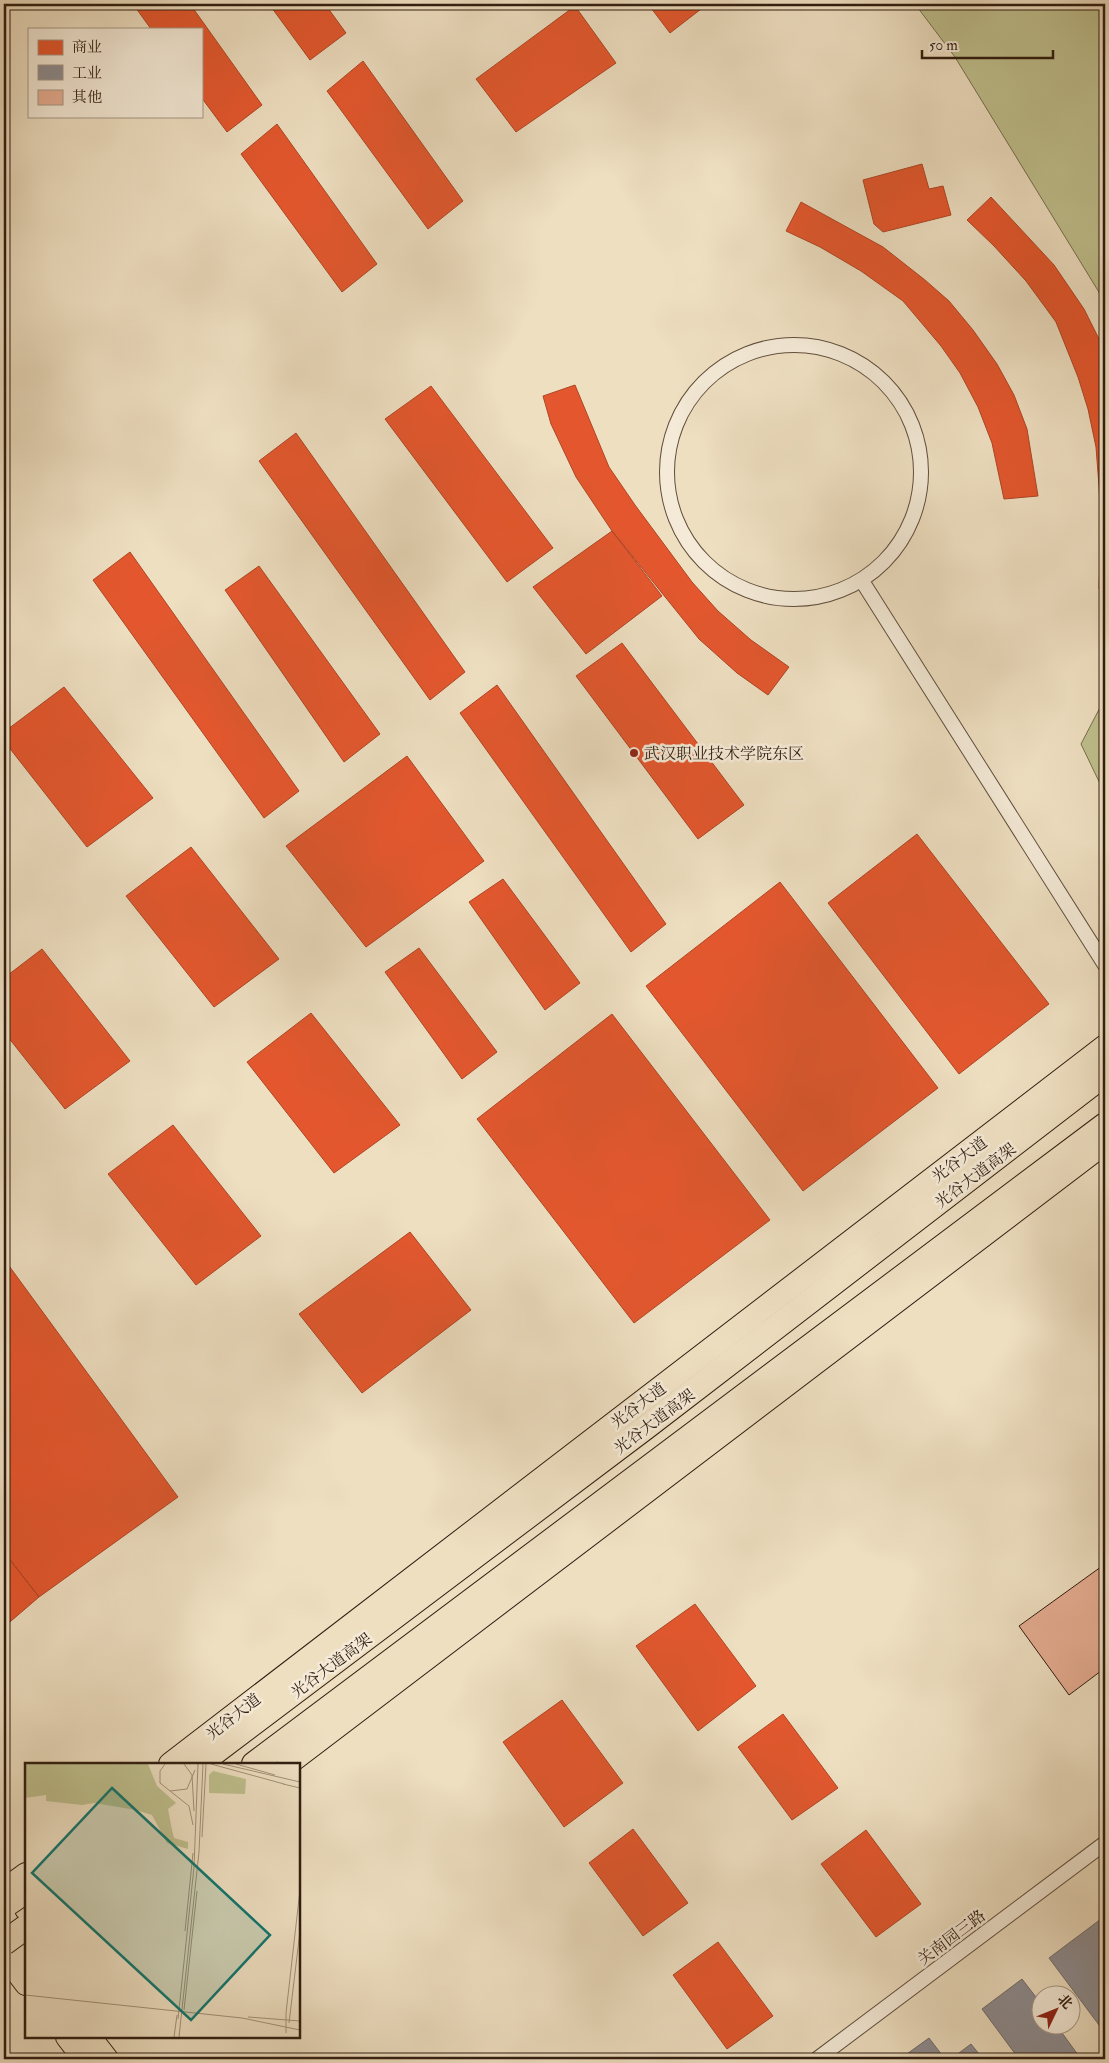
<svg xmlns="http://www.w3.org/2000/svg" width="1109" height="2063" font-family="'IM FELL Double Pica','Noto Serif SC',serif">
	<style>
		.green { fill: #bfc08e; stroke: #786e4f }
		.shops { fill: #e4572e; stroke: #ae4625 }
		.industry { fill: #8d8d92; stroke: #716b6b }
		.building { fill: #e6ae93; stroke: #311d10 }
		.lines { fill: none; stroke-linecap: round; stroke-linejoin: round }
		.minor-casing { stroke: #604e3c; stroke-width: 16 }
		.primary-casing { stroke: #311d10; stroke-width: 24 }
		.trunk-casing { stroke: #311d10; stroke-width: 26 }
		.minor { stroke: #f4ead7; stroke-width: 14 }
		.primary { stroke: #eedfc1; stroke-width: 22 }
		.trunk { stroke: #eedfc1; stroke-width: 24 }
		.trunk-bridge-casing { stroke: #311d10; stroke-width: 26; stroke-linecap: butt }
		.trunk-bridge { stroke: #eedfc1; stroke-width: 24 }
		.poi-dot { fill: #8f2418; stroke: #f4ead7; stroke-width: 2 }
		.labels { text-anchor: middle; stroke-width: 5; stroke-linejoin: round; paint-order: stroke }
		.poi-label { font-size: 16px; fill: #311d10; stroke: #f4ead7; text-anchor: start }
		.street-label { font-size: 16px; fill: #311d10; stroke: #f4ead7 }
		.inset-road { fill: none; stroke: #a2917a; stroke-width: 1 }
		.view { fill: #0f766e; fill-opacity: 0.15; stroke: #0f766e; stroke-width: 2.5 }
		.inset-edge { fill: none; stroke: #311d10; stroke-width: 2.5 }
	</style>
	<rect width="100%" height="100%" fill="#eedfc1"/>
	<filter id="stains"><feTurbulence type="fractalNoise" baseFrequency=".004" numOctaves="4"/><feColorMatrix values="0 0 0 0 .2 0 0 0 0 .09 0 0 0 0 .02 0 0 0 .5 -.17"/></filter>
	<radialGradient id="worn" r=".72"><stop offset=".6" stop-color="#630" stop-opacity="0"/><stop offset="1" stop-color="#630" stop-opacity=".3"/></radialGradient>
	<path class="green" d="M915,4H1105V302L955,57Z
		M1105,698V794L1081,744Z"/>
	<path class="shops" d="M133,4H190L262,105L227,132L201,97V29H151Z
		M269,4H325L346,33L310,60Z
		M648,4H704L705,6L670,33Z
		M575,6L616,63L516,132L476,79Z
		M363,61L463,201L428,229L327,91Z
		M277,124L377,264L342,292L241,154Z
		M922,164L929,189L943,186L951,215L883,232L874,224L863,180Z
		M991,197L1054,265L1084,309L1105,351V589H1099L1101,526L1099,486L1096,447L1088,409L1078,377L1056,322L1026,281L994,246L967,220Z
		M801,202L883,247L925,280L949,301L973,330L997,364L1014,395L1027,429L1038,496L1004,499L992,443L978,407L960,373L941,346L903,301L861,271L820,247L786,231Z
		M575,385L609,467L635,505L692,582L718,611L751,640L789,667L768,695L737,673L699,639L612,531L576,477L551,424L543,396Z
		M431,386L553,548L507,582L385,419Z
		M296,433L465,672L430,700L259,461Z
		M612,531L662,596L586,654L533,587Z
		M130,552L299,791L264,818L93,580Z
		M259,566L380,734L344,762L225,590Z
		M622,643L744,805L698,839L576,676Z
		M497,685L666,924L631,952L460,713Z
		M64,687L153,798L87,847L4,741V732Z
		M407,756L484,861L366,947L286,846Z
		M917,834L1049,1004L959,1074L828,903Z
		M191,847L279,959L214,1007L126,896Z
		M503,879L580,983L545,1010L469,902Z
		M780,882L938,1088L803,1191L646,986Z
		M4,892L9,900L4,904Z
		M419,948L497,1052L462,1079L385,972Z
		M42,949L130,1061L65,1109L4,1032V978Z
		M311,1013L400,1125L334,1173L247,1062Z
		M612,1014L770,1220L634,1323L477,1119Z
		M173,1125L261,1236L196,1285L108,1174Z
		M410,1232L471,1310L362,1393L299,1314Z
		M4,1259L178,1497L39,1597L4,1552Z
		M4,1552L39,1597L4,1627Z
		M695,1604L756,1686L698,1731L636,1646Z
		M562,1700L623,1783L564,1827L503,1742Z
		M783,1714L838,1788L792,1820L738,1747Z
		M633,1829L688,1903L643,1936L589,1863Z
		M866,1830L921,1904L876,1937L821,1864Z
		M718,1942L773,2016L727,2049L673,1975Z"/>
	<path class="industry" d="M1105,1916V2033L1049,1958Z
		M1022,1979L1042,2005V2026H1057L1081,2059H1019L982,2009Z
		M929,2038L945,2059H900Z
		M971,2044L983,2059H951Z"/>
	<path class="building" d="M1105,1564V1668L1069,1695L1019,1626Z"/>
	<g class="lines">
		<defs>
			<path id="minor" d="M667 472a127 127 0 1 1 254 0a127 127 0 1 1-254 0Z
				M862,581L1105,965
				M817,2059L1105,1843"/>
			<path id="primary" d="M170,1764L1105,1046
				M288,1764L1105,1143
				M4,1890L26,1874
				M4,1917L26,1953
				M4,1955L26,1984
				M67,2037L84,2059
				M90,2037L107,2059"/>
			<path id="trunk" d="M199,1764L646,1427L1105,1074
				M254,1764L1105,1125
				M4,1906L26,1891"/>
		</defs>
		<use href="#minor" class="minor-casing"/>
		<use href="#primary" class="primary-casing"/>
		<use href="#trunk" class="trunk-casing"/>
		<use href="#minor" class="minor"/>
		<use href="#primary" class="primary"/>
		<use href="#trunk" class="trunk"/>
		<defs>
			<path id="trunk-bridge" d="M4,1943L26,1927"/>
		</defs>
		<use href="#trunk-bridge" class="trunk-bridge-casing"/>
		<use href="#trunk-bridge" class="trunk-bridge"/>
	</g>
	<circle class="poi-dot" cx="634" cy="753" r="5"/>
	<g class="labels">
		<g class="poi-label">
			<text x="644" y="759">武汉职业技术学院东区</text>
		</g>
		<g class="street-label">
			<text transform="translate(959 1159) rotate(-37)" y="6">光谷大道</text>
			<text transform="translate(975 1175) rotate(-37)" y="6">光谷大道高架</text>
			<text transform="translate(638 1405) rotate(-37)" y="6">光谷大道</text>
			<text transform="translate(654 1421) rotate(-37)" y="6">光谷大道高架</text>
			<text transform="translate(331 1665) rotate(-37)" y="6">光谷大道高架</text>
			<text transform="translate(233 1716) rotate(-38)" y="6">光谷大道</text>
			<text transform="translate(951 1937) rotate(-37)" y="6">关南园三路</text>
		</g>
	</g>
	<g transform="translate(25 1763)">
		<rect width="275" height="275" fill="#eedfc1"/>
		<path d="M0,1H123L132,23L151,40L143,46L147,67L149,75L163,79V86L142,80L127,52L111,47L69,40L57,42L21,38V32L0,35ZM188,8L221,16L220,31L184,30V12Z" fill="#bfc08e"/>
		<path class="inset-road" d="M140,1L135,8V20L164,43L168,62M159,1L167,12L169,48M186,1L259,21M198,1L275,19M211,1L250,12M258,21L275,25M145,28L162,26L170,7M177,74L181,1M160,168L168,90M0,232L217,255L275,267M159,247L172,128M223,254L275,258M153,256L169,104L173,1M264,260L275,168M261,270V250L275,127M149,274L152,252M154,274L174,89L178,1"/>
		<path class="view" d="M87,25L245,172L166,257L7,110Z"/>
		<rect width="275" height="275" class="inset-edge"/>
	</g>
	<rect width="1109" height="2063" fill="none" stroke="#eedfc1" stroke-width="20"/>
	<rect x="5" y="5" width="1099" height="2053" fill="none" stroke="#311d10" stroke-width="2.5"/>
	<rect x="10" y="10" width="1089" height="2043" fill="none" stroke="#311d10"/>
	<rect x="28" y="28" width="175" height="90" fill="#f4ead7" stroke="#a69887"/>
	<rect x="38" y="40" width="25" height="15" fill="#e4572e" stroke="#a69887"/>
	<text x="72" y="52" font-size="15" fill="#311d10">商业</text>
	<rect x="38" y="65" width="25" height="15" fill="#8d8d92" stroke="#a69887"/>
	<text x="72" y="78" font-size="15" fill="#311d10">工业</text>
	<rect x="38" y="90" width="25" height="15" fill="#e6ae93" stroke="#a69887"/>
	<text x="72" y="102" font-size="15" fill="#311d10">其他</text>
	<g transform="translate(1056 2010) rotate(47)"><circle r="24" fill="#f4ead7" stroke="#a69887"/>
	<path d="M0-4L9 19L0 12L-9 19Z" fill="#8f2418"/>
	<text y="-8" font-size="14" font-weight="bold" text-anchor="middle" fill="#311d10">北</text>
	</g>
	<path d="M922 50v8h131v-8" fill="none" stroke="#311d10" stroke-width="2.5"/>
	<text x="929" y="50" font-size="15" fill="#311d10" stroke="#f4ead7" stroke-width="4" paint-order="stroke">50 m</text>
	<rect width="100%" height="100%" filter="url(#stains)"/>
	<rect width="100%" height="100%" fill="url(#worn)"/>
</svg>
